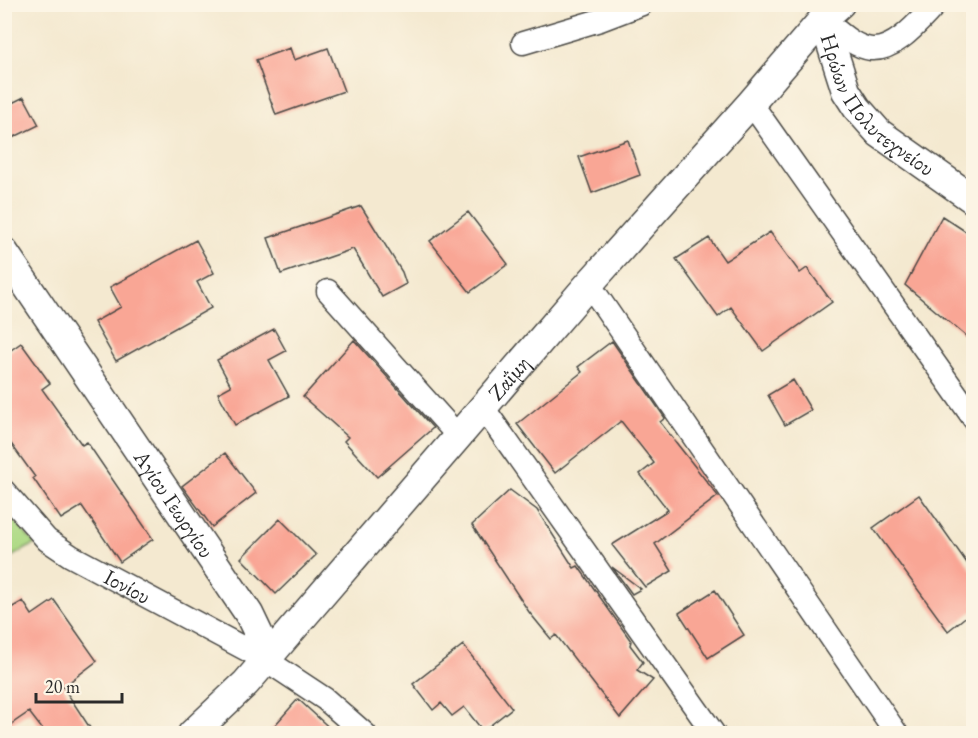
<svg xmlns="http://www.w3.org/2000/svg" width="978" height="738" font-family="'EB Garamond',serif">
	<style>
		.green { fill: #afda86; stroke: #6d8258; stroke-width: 1.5 }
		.building { fill: #f9a695 }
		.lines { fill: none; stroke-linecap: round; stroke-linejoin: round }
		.minor-casing { stroke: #494844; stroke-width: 25 }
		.tertiary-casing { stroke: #494844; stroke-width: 31 }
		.minor { stroke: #fff; stroke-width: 22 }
		.tertiary { stroke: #fff; stroke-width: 28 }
		.labels { text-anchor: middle; stroke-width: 5; stroke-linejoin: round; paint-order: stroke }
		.street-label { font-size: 22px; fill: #2b2b2b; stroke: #fcf5e5 }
	</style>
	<rect width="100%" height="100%" fill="#fcf5e5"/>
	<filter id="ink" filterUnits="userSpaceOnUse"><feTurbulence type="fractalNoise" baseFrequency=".0167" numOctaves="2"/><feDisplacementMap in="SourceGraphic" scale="12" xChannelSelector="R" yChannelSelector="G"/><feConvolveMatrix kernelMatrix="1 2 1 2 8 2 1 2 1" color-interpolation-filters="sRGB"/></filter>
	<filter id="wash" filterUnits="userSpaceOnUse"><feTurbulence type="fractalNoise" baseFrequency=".008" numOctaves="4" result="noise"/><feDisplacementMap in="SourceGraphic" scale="24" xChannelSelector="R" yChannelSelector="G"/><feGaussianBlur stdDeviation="1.35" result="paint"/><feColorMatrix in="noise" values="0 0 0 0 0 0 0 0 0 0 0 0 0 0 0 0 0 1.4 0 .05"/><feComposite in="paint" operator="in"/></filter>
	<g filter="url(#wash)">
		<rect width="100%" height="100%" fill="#f4e9d0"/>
		<path class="green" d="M4,508L35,544L5,560H4Z"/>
		<g id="blocks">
			<path class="building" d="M290,48L294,60L328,48L344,91L276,115L256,60Z
				M24,97L39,125L4,142V107Z
				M628,140L640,175L592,193L579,157Z
				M361,206L402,272L406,284L382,297L353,249L281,274L268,238Z
				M468,212L508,264L470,292L430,241Z
				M942,216L974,237V343L905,285Z
				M770,232L800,273L807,268L832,302L763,351L731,307L718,317L676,259L709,238L725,261Z
				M196,240L214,273L197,282L211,308L116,361L94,322L121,307L110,287Z
				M274,329L286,351L269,360L289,396L235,425L218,393L231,386L217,360Z
				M354,340L433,428L377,477L344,441L348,437L303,397Z
				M612,341L665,418L660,422L718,496L655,544L672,571L645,587L612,545L668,510L640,474L654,463L621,421L555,473L517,424L582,372L578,367Z
				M21,343L50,383L42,389L82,445L87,442L153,539L120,562L82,506L61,519L33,478L35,477L4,434V355Z
				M793,380L811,410L785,425L768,395Z
				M225,453L256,493L212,527L182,486Z
				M510,490L537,510L574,568L578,566L631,641L630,645L643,662L637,670L653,680L620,718L556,635L551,639L529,612L472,525Z
				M919,495L974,573V610L948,631L873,528Z
				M280,519L316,555L276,594L241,558Z
				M612,567L641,589L632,594Z
				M715,590L744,635L708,658L679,613Z
				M54,600L97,661L63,687L94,734H46L29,712L4,729V612L23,601L32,615Z
				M463,645L512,708L483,731L464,707L452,716L441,703L433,710L413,684Z
				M298,699L336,734H267Z"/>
		</g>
	</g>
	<g filter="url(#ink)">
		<use href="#blocks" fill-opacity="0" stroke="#494844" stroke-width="1.5"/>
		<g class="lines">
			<defs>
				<g id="minor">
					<path d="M823,19C837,30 853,47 871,49C896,51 920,20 936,4"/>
					<path d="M523,43L600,20L642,4"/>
					<path d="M751,103L974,419"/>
					<path d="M589,284L897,734"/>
					<path d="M328,291L458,436"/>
					<path d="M482,406L714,734"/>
					<path id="s1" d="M4,491L47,540L71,556L266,660L325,699L365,734"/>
				</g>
				<g id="tertiary">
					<path id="s2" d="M823,19L846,91L857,108L879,133L974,200"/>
					<path id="s3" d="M4,252L249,614L260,637L266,660"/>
					<path id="s4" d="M192,734L246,683L589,284L751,103L823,19L840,4"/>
				</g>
			</defs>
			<use href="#minor" class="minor-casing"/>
			<use href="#tertiary" class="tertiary-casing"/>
			<use href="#minor" class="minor"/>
			<use href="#tertiary" class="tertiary"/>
		</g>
	</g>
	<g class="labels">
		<g class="street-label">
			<text dy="8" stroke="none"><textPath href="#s2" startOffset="105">Ηρώων Πολυτεχνείου</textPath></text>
			<text dy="8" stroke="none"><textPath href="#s4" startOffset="477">Ζαΐμη</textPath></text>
			<text dy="8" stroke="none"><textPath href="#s3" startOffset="304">Αγίου Γεωργίου</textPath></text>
			<text dy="8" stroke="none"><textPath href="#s1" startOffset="158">Ιονίου</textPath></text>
		</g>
	</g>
	<rect width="978" height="738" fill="none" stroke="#fcf5e5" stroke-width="24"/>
	<path d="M36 693v9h86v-9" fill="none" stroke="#2b2b2b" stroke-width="3"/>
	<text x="45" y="693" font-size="18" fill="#2b2b2b" stroke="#fcf5e5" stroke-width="4.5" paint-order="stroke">20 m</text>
</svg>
